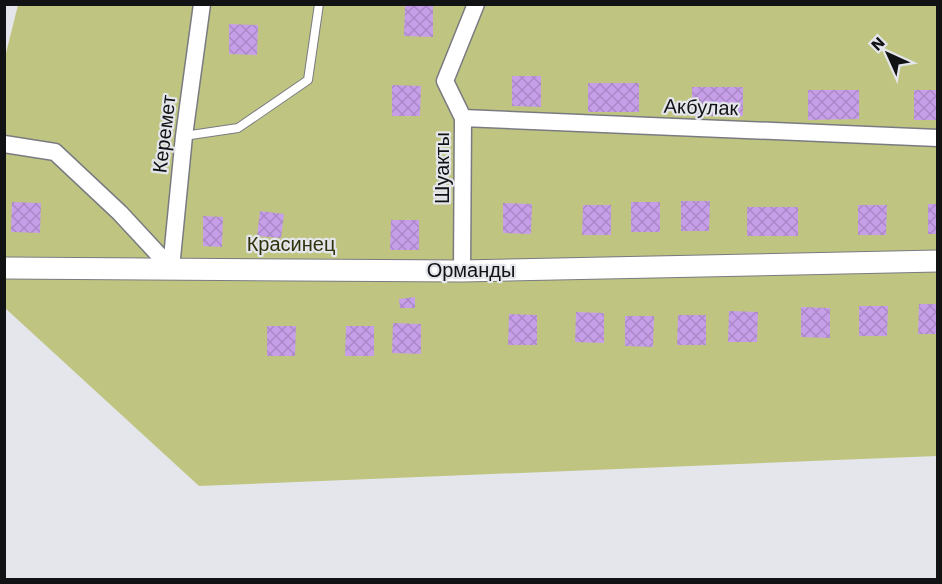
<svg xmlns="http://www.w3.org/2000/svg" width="942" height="584" font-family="'Work Sans',sans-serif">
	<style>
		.garden { fill: #bfc581 }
		.building { fill: url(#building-cross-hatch) }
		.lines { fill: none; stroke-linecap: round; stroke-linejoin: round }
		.service-casing { stroke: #7a7b81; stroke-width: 10 }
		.minor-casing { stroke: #7a7b81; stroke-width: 19 }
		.tertiary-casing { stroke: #7a7b81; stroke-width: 23 }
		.service { stroke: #fff; stroke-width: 8 }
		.minor { stroke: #fff; stroke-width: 16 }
		.tertiary { stroke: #fff; stroke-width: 21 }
		.labels { text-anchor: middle; stroke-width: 4.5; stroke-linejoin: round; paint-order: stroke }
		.street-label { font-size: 20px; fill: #111214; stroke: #e4e6ec }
		.park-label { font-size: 20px; fill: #30320c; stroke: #e4e6ec }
	</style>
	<defs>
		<pattern id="building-cross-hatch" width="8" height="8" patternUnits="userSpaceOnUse" patternTransform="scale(1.5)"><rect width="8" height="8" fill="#c79fe9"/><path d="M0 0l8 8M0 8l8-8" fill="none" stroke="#aa88c7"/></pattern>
	</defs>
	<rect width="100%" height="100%" fill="#e4e6ec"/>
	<path class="garden" d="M18,5H937V456L199,486L5,308V57Z"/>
	<path class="building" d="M405,6H433V37L404,36Z
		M229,24L258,25L257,55L229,54Z
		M512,76H541V107L512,106Z
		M588,83H639V112H588Z
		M392,85L421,86L420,116H392Z
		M692,87H743V116H692Z
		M808,90H859V119L808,120Z
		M914,90H938V120H914Z
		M681,201H710L709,231H681Z
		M12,202L41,203L40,233L11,232Z
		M631,202H660V232H631Z
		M503,203L532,204L531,234L503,233Z
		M928,204H938V234H928Z
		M583,205H611V235H582Z
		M858,205H887L886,235H858Z
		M747,207H798V236H747Z
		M260,211L284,214L281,238L257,236Z
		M203,216L223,217L222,247L203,246Z
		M391,220H419V250H390Z
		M415,297V308H400L399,299Z
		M919,304H938V334H918Z
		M859,306H888L887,336H859Z
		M801,307L830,308V338L801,337Z
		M729,311L758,312L757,342H728Z
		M576,312L604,313V343L575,342Z
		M509,314L537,315V345H508Z
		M678,315H706V345H677Z
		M625,316H654L653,347L625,346Z
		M393,323L421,324V354L392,353Z
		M267,326H296L295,356H267Z
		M346,326H374V356H345Z"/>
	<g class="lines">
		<defs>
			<path id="service" d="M184,136L238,128L308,80L319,4"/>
			<path id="minor" d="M463,118L938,138
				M4,144L55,152L120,213L171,268
				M171,268L184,136L202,4
				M462,271L463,118L445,81L476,4"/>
			<path id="tertiary" d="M4,268L462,271L938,261"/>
		</defs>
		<use href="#service" class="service-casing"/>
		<use href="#minor" class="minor-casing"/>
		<use href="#tertiary" class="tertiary-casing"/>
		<use href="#service" class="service"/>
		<use href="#minor" class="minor"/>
		<use href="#tertiary" class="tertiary"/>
	</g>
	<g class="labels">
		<g class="street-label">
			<text transform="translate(701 107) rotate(2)" y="7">Акбулак</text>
			<text transform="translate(164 134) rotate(-83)" y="7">Керемет</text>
			<text transform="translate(442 168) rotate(-90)" y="7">Шуакты</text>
			<text x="471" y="277">Орманды</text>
		</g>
		<g class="park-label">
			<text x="291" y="251">Красинец</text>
		</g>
	</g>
	<rect width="942" height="584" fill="none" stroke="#111214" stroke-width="12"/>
	<g transform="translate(888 54) rotate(315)" stroke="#e4e6ec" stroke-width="4.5" paint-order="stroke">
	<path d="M0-4.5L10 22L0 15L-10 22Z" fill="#111214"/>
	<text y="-9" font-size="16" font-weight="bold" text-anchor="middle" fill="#111214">N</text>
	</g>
</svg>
